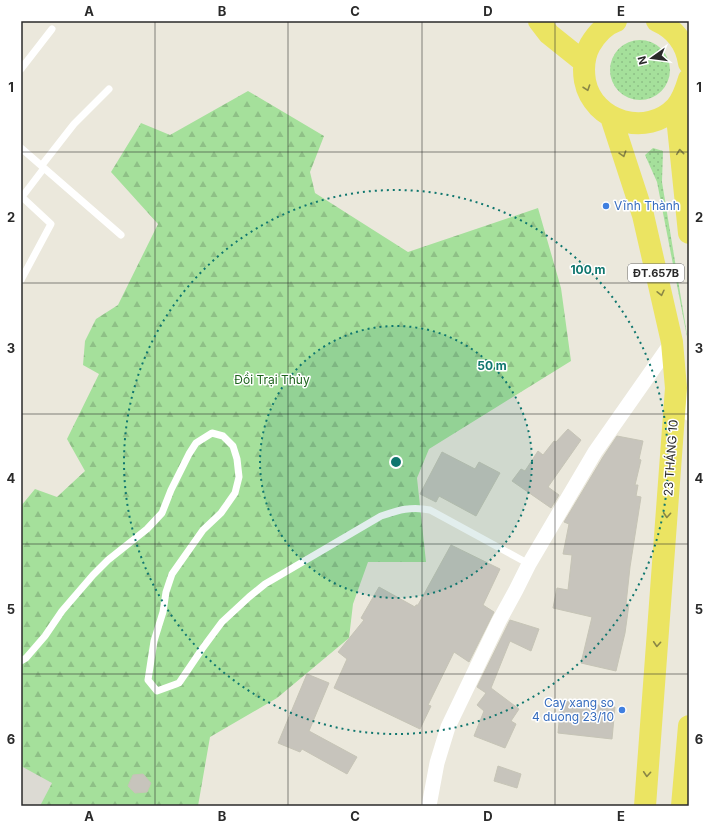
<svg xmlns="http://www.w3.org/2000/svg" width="710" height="827" font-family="Inter,sans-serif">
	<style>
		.grass { fill: url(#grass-dots) }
		.forest { fill: url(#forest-firs) }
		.plaza { fill: #dcdad3 }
		.building { fill: #c7c4bc; stroke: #c6c4b6 }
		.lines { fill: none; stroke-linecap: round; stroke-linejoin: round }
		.lane { stroke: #fff; stroke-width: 7 }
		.street { stroke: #fff; stroke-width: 15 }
		.secondary { stroke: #fff; stroke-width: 21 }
		.primary { stroke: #ebe462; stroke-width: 22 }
		.oneway { stroke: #8a8746 }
		.grid { fill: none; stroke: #2a2a2a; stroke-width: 1; stroke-opacity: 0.55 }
		.ring { fill: none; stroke: #0f766e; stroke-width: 2; stroke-dasharray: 2 4 }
		.shop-dot { fill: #3f7fe0; stroke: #fff; stroke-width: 1.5 }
		.labels { text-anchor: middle; stroke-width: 3; stroke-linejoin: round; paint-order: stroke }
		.shield { fill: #fff; stroke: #6a6a6a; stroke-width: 1 }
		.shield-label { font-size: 11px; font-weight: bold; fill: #2a2a2a }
		.shop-label { font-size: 12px; fill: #366cbe; stroke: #fff; text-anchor: start }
		.park-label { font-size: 12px; fill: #1e641d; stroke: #fff }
		.street-label { font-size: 12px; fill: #2a2a2a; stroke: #fff }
		.centre { fill: #0f766e; stroke: #fff; stroke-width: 2 }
		.ring-label { font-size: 12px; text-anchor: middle; font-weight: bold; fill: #0f766e; stroke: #fff; stroke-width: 3; stroke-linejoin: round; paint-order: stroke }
		.neatline { fill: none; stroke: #2a2a2a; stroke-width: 1.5 }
		.grid-label { font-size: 13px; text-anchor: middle; font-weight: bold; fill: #2a2a2a }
	</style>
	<defs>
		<pattern id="grass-dots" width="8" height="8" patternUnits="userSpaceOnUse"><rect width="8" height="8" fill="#a5e09b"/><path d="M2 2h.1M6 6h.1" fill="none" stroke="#8ec086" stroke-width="1.8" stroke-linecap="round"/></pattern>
		<pattern id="forest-firs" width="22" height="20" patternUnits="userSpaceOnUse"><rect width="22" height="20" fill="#a5e09b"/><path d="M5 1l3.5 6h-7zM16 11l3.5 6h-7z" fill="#8ec086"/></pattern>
	</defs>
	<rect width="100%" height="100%" fill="#ebe8dc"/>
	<path class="grass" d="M610 70a30 30 0 1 1 60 0a30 30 0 1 1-60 0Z
		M653,148L663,151L662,182L689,347L657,182L645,155Z"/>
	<path class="forest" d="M248,91L324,136L310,172L315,193L408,252L538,208L561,288L571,361L429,449L417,478L426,562H368L353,604L349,638L277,698L210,737L198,806H21V506L35,489L57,497L85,471L67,439L99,374L83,365L85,341L96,319L118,305L158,224L111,172L141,123L170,135Z"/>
	<path class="plaza" d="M21,766L52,783L40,806H21Z"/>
	<path class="building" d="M568,429L581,440L548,487L559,495L551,508L512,481L521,469L525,471L538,451L543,455L554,441L556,442Z
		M617,436L643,441L639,459L641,460L635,485H638L636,496L641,497L630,567L626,604H629L625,633L616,671L581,663L592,617L553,608L557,588L568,590L572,555L563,554L569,524L564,522L603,457Z
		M442,452L475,469L479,462L500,473L476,516L439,496L436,502L420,494Z
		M451,545L500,569L483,605L494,612L469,662L454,652L428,705L431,706L420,729L334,688L347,659L338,652L364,620L361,618L379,587L415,607L416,605H418Z
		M510,620L539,629L531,651L510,641L491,688L519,709L511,721L516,724L505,748L474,736L484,711L477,705L486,693L477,687Z
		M307,674L329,683L309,731L357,757L347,774L302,749L300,752L278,743Z
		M561,701L615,707L612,739L558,733Z
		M498,766L521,774L517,788L494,781Z
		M143,774L151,783L147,792L135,793L128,786L133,775Z"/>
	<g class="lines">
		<path class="lane" d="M21,69L52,29
			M21,148L121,235
			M42,165L74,124L109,89
			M21,280L51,224L22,197L44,168
			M21,661L26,658L45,636L62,611L93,575L108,560L147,529L162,513L171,490L189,454L196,443L212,433L223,436L233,446L237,459L239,477L235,493L221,513L203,530L172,574L166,592L163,612L154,641L148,680L157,691L179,683L202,649L222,622L249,597L265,584L381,516C399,510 411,506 430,510L529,564"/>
		<path class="street" d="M429,806L437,763L448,727L499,621L516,590L529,564L595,452L672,342"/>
		<path class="secondary" d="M676,388L689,410"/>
		<path class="primary" d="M539,21L549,34L584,62
			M616,21C604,25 596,35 590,45C584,56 583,69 585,81C593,122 647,138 676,107C683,99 686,89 689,79
			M657,21C675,29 686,44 689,63
			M676,107L689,233
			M611,117L643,215L672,342L676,388L645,806
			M682,806L689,726"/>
	</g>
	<defs><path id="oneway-chevron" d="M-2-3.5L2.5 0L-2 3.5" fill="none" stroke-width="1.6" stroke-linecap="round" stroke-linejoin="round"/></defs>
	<g class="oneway">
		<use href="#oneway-chevron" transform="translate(587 88) rotate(71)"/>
		<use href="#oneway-chevron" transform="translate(680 152) rotate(-96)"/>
		<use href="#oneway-chevron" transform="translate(623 154) rotate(72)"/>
		<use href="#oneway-chevron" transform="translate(661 293) rotate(77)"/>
		<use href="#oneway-chevron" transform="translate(667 515) rotate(94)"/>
		<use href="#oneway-chevron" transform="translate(657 644) rotate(94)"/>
		<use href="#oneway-chevron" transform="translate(647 774) rotate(94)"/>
	</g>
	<path class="grid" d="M155,21V806M288,21V806M422,21V806M555,21V806M21,152H689M21,283H689M21,414H689M21,544H689M21,674H689"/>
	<circle cx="396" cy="462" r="136" fill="#0f766e" fill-opacity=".12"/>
	<g class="ring">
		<circle cx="396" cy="462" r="136"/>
		<circle cx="396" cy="462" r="272"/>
	</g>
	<g class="shop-dot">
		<circle cx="606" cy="206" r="4"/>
		<circle cx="622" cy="710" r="4"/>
	</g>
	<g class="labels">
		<rect class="shield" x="628" y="264" width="56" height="18" rx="3"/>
		<g class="shield-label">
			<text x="656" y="277">ĐT.657B</text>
		</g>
		<g class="shop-label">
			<text x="614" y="210">Vĩnh Thành</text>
			<text x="614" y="707" text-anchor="end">Cay xang so<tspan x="614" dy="14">4 duong 23/10</tspan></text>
		</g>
		<g class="park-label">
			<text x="272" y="384">Đồi Trại Thủy</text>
		</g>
		<g class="street-label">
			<text transform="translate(671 458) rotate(-86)" y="4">23 THÁNG 10</text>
		</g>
	</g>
	<circle cx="396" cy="462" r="6" class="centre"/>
	<g class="ring-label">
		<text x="588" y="274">100 m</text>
		<text x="492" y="370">50 m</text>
	</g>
	<rect width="710" height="827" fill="none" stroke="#ffffff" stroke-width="44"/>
	<g transform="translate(652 58) rotate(256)" stroke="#ffffff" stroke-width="3" paint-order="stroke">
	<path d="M0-3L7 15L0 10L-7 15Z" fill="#2a2a2a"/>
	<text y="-6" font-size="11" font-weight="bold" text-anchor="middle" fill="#2a2a2a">N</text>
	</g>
	<rect x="22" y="22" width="666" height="783" class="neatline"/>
	<g class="grid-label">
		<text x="89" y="16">A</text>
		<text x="222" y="16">B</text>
		<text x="355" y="16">C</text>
		<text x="488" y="16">D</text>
		<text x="621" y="16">E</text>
		<text x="11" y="92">1</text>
		<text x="699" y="92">1</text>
		<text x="11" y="222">2</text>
		<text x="699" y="222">2</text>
		<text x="11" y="353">3</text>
		<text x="699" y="353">3</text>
		<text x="11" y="483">4</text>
		<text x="699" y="483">4</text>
		<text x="11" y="614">5</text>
		<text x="699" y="614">5</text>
		<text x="11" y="744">6</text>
		<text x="699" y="744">6</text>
		<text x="89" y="821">A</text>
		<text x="222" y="821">B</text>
		<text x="355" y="821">C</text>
		<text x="488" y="821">D</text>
		<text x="621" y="821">E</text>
	</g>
</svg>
